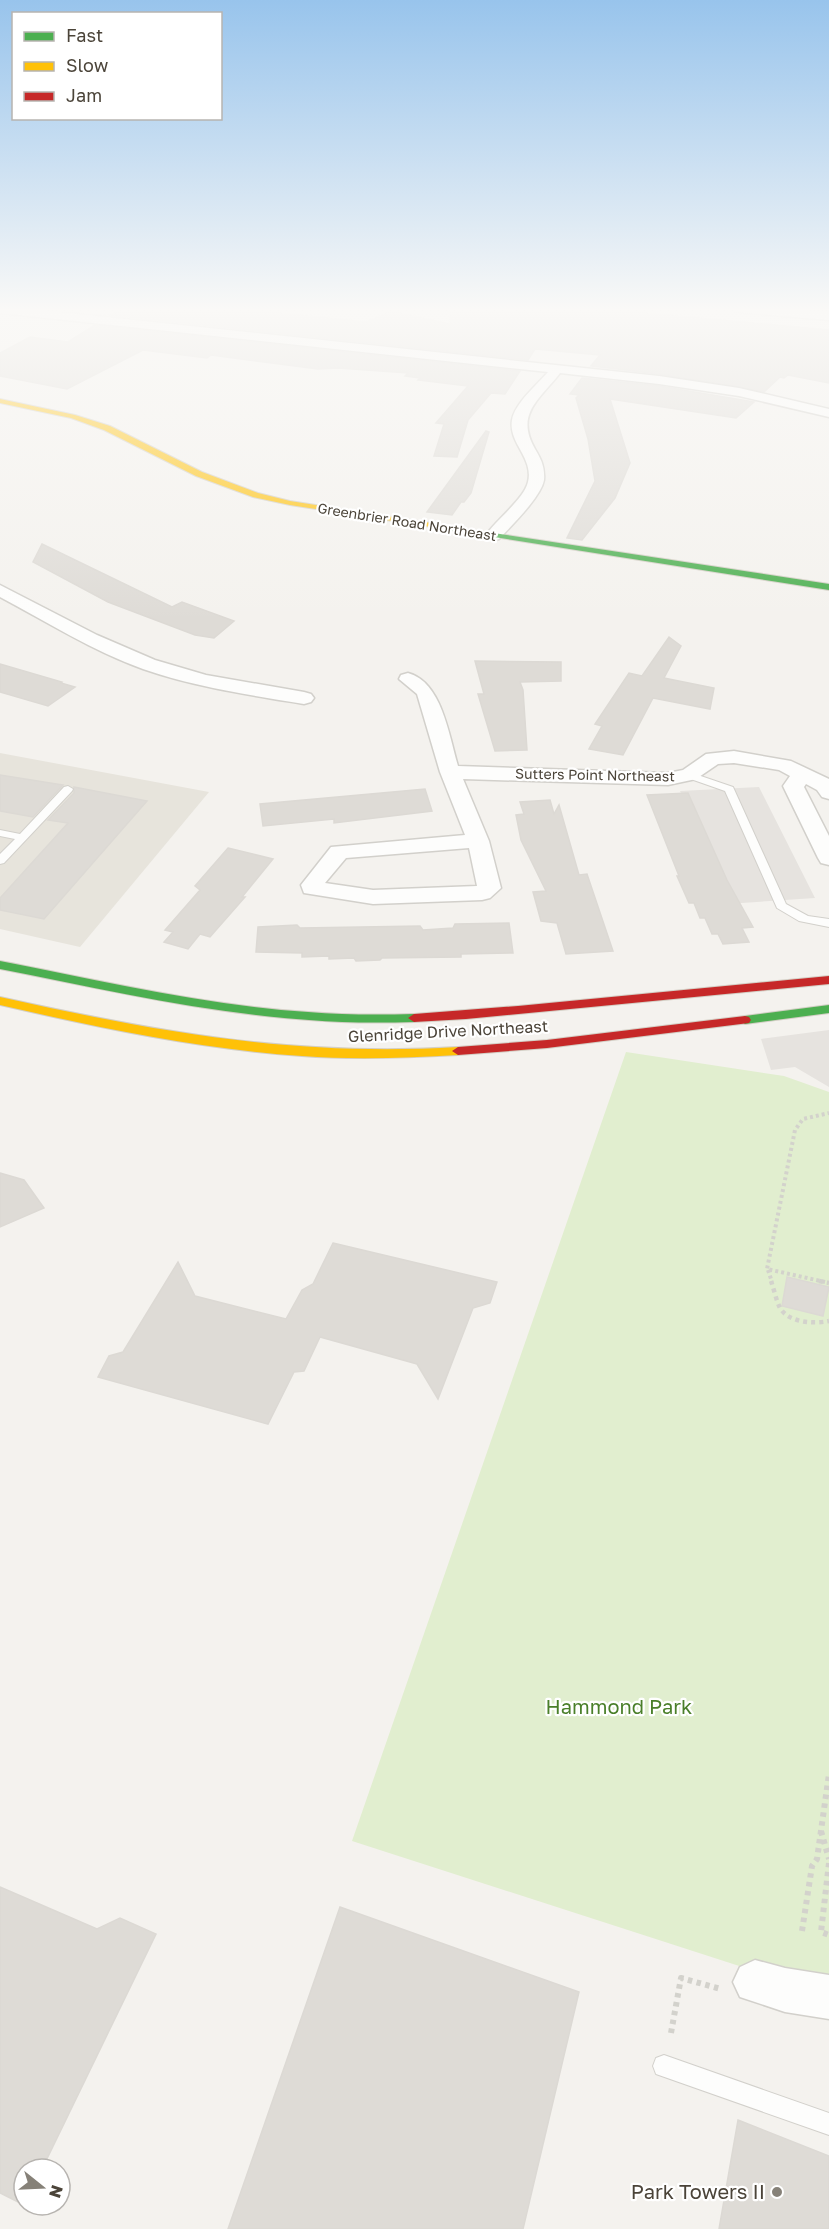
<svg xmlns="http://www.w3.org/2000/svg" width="829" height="2229" font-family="'Golos Text',sans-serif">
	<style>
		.residential { fill: #e7e4dc }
		.green { fill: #e1eecf }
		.parking { fill: #e6e3df }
		.building { fill: #dedbd6; stroke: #dcd9d4; stroke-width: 1.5 }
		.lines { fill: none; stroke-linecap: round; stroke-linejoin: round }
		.lane-casing { stroke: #d2d0cb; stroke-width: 2 }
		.street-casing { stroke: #d2d0cb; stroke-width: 3 }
		.fast-casing { stroke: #d3cfc5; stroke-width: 2 }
		.slow-casing { stroke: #d3cfc5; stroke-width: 2 }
		.jam-casing { stroke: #d3cfc5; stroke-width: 2 }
		.path-far2 { stroke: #d3d2cc; stroke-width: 4; stroke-dasharray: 3 3; stroke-linecap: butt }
		.path-far1 { stroke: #d3d2cc; stroke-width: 4.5; stroke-dasharray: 4 4; stroke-linecap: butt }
		.path { stroke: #d3d2cc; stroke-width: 6; stroke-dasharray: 4.5 4.5; stroke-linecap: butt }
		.lane { fill: #fdfdfc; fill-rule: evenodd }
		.street { fill: #fdfdfc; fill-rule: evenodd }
		.fast { fill: #4caf50; fill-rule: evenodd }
		.slow { fill: #ffc107; fill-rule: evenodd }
		.jam { fill: #c62828; fill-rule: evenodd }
		.poi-dot { fill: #868178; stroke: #fff; stroke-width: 2 }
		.labels { text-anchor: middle; stroke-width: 4.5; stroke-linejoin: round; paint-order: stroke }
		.far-street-label { font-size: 14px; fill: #4b4439; stroke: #fff }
		.street-label { font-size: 16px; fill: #4b4439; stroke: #fff }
		.near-park-label { font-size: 20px; fill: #4a7f2a; stroke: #fff }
		.near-poi-label { font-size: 20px; fill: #4b4439; stroke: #fff; text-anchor: end }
	</style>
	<rect width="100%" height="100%" fill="#f4f2ee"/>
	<path class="residential" d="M0,753L209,792L80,947L0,929Z"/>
	<path class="green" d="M626,1052L784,1076L829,1092V1995L352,1841Z"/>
	<path class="parking" d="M759,787L815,898L727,904L680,791Z
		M829,1030V1087L795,1067L771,1070L761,1039Z"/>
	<path class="building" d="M124,308H232L366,322L391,311L450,324L451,308H591L829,330V383L788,375L784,378L780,377L764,392L659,374L591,366L600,355L535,349L528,360L111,315Z
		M95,325L520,371L505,394L491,393L468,420L457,457L434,456L444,424L436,423L468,386L418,380L420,378L405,376L408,373L338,368L318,369L211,355L207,358L143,350L67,389L0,376V353L30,337L68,342Z
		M582,378L659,386L754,402L736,418L610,399L630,463L615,498L582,540L567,538L595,481L588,439L576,398L579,395L570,394Z
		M486,431L489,432L471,493L464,502H461L452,515L427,512Z
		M42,544L172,607L182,602L234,621L214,638L195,635L108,602L33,562Z
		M669,637L681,646L664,678L714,688L710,709L653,698L623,755L589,749L602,726L595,724L629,673L642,676Z
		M475,661L561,662V681L520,682L523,690L527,750L495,751L478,694H484Z
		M0,664L62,682L61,683L75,687L48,706L0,692Z
		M0,775L63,785L33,817L0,811Z
		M74,787L147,801L44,919L0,910V898L68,823L48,820L74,793Z
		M425,789L432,811L334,823V819L263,826L260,804Z
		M688,793L727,880L753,927L742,928L749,942L723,944L718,934H712L705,918H700L694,903H689L677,876H679L647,795Z
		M550,800L554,814L559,805L579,875L587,874L613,951L566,954L557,923L541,921L533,892L546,891L521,840L516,815L524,814L520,802Z
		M228,848L273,859L242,897H245L210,937L200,934L188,949L164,942L173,932L165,930L200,890L195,886Z
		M509,923L513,953L461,954V957L382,958L380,960L356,961L354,958L329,959V956L302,957V953L256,952L258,927L297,925L300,928L420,926L423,930L453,928L455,924Z
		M0,1173L24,1180L44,1208L0,1227Z
		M333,1243L497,1282L490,1303L473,1308L438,1399L417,1364L320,1337L304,1371L294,1372L268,1424L98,1377L109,1356L123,1352L178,1262L195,1296L286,1319L302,1290L313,1284Z
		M787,1277L829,1287L823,1316L782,1306Z
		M0,1887L97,1929L120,1918L156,1934L42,2169H24V2205L0,2193Z
		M340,1907L579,1992L523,2229H228Z
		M738,2120L829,2156V2229H719Z"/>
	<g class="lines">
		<defs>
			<path id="lane" d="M689,772L733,787L786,904L808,916L829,919V927L799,921L777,908L725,791L685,777V773Z
				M68,786L73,789L72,791L4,863L0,864V854L15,839L0,836V830L20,834L64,787Z
				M664,2055L829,2113V2135L656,2074L653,2066L656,2058Z"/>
			<path id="street" d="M0,308H21L659,376L739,388L829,409V417L739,396L659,384L560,373C539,400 515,414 535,449C541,459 545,467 544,480C541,497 511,526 499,539L493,541L485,536C496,520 524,499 528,482C534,458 508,443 512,420C515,403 537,385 548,372L0,313Z
				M731,308H774L829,312V320L737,312Z
				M0,585L97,635L155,660L206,675L304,692L311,694L314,698L311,702L304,704C250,695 195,687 143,669C93,651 47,622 0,597Z
				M408,673C442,682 449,736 458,766L668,773L683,770L706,754L734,751L791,761L829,779V799L822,797L817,790L806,784L804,787L829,836V865L821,863L818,858L783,786L790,776L779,770L734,763L718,764L696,779L668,785L463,779L489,841L501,888L490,898L482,900L373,904L304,893L301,885L331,847L465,835L440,772L417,694L399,679L401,675ZM469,848L477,886L373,890L325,883L346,858Z
				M755,1960L785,1968L829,1975V2019L785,2012L740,1997L733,1982L740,1967Z"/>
			<path id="fast" d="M441,525L829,584V590L444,529L440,527Z
				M0,961C102,981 204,1005 308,1012C344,1015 379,1015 414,1014L420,1018L414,1022C379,1023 344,1023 309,1020C205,1013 102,989 0,969Z
				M829,1005V1013L745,1024L739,1020L745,1016Z"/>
			<path id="slow" d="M0,399L75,415L110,426L202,472L258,493L290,501L444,525L448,527L444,529L290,505L253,497L196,476L104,430L71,418L0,403Z
				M0,997C157,1032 296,1057 458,1047L464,1051L458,1055C406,1058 354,1060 302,1056C200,1049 100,1028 0,1005Z"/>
			<path id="jam" d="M829,976V984L466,1019L414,1022L408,1018L414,1014L518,1006Z
				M745,1016L749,1017L751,1020L749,1023L547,1048L458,1055L452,1051L458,1047L547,1040Z"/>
		</defs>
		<use href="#lane" class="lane-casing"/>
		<use href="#street" class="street-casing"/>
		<use href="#fast" class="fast-casing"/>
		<use href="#slow" class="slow-casing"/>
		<use href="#jam" class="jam-casing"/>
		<path class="path-far2" d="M768,1270L772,1282
			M825,1282L767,1269L795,1130L803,1119L829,1113"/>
		<path class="path-far1" d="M771,1281C774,1289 776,1300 780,1308C789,1323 814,1324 829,1321
			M819,1281L829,1283"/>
		<path class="path" d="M821,1831L829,1859
			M829,1863L821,1932L829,1935
			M802,1931L812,1866L817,1859L829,1774
			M671,2033L681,1978L721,1989"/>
		<use href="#lane" class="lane"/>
		<use href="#street" class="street"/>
		<use href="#fast" class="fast"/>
		<use href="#slow" class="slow"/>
		<use href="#jam" class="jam"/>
	</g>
	<linearGradient id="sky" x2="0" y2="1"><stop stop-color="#98c4ec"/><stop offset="0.5" stop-color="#faf9f7"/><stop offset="1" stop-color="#faf9f7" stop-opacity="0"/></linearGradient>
	<rect width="829" height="620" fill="url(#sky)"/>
	<circle class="poi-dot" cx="777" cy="2192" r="6"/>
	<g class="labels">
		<g class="far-street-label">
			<text transform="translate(407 522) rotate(9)" y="5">Greenbrier Road Northeast</text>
			<text transform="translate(595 775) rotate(1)" y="5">Sutters Point Northeast</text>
		</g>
		<g class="street-label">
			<text transform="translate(448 1031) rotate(-3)" y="6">Glenridge Drive Northeast</text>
		</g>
		<g class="near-park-label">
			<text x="619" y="1714">Hammond Park</text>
		</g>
		<g class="near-poi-label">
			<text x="765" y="2199">Park Towers II</text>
		</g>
	</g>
	<rect x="12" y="12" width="210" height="108" fill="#ffffff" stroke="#b7b4b0" stroke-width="1.5"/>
	<rect x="24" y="32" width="30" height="9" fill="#4caf50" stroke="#b7b4b0" stroke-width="1.5"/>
	<text x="66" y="42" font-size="18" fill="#4b4439">Fast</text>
	<rect x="24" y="62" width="30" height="9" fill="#ffc107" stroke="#b7b4b0" stroke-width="1.5"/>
	<text x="66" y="72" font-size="18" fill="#4b4439">Slow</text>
	<rect x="24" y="92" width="30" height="9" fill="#c62828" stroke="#b7b4b0" stroke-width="1.5"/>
	<text x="66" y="102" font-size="18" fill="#4b4439">Jam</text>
	<g transform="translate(42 2187) rotate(108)"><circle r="28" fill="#ffffff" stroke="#b7b4b0" stroke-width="1.5"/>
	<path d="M0-4.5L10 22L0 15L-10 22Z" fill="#868178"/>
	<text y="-9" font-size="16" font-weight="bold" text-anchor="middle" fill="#4b4439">N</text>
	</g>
</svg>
